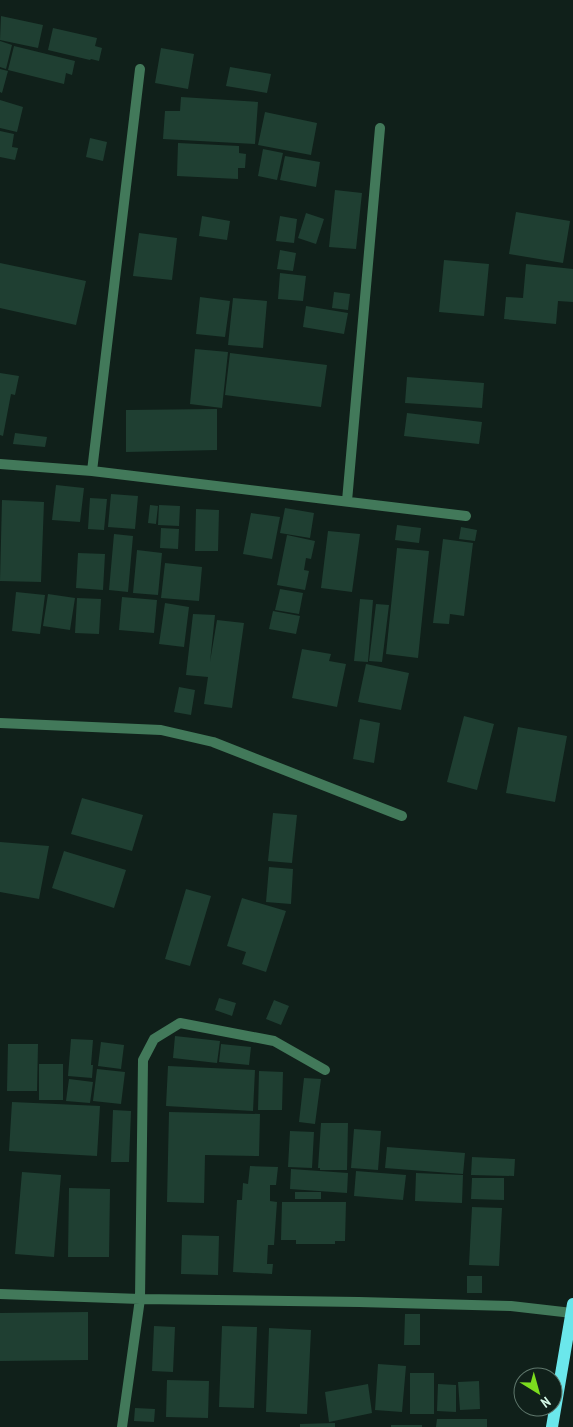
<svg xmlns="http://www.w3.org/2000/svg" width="573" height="1427" font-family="'PT Sans Narrow',sans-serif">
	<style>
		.building { fill: #1f3f32 }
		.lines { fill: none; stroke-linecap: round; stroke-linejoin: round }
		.street { stroke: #42795a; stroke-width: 10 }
		.primary { stroke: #6be7eb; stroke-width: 12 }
	</style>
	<rect width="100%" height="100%" fill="#10201a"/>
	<path class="building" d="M1,16L43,25L38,48L0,40Z
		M53,28L97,38L95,46L102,48L99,61L91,59L90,60L48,50Z
		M0,41L12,45L6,69L0,67Z
		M14,46L75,61L72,75L66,73L64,84L8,70Z
		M161,48L194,54L188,89L155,83Z
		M230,67L271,74L267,93L226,86Z
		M0,69L8,71L2,93L0,92Z
		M181,97L258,102L255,144L163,139L165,111H180Z
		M0,100L23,107L17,132L0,128Z
		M265,112L317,123L311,155L258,145Z
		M0,131L14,134L12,147L18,148L15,160L0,157Z
		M90,138L107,142L103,161L86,157Z
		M178,143L239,146V153L246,154L245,168H238V179L177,176Z
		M263,149L283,153L277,180L258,176Z
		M285,156L320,162L316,187L280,180Z
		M335,190L362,193L356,249L329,247Z
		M516,212L570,221L563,263L509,254Z
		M306,213L324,219L316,244L298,238Z
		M202,216L230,221L227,240L199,236Z
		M280,216L297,219L294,243L276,241Z
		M139,233L177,238L172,280L133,276Z
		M280,250L296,253L293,271L277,269Z
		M444,260L489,264L484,316L439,312Z
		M0,263L86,281L76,325L0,308Z
		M526,264L573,269V302L558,301L556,324L504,319L506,297L523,298Z
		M280,273L306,276L303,301L278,299Z
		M334,292L350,294L348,310L332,308Z
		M200,297L230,301L225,337L196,334Z
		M233,298L267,301L263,348L228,345Z
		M306,306L348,313L344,334L303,327Z
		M195,349L228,352L222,408L190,404Z
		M230,353L327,365L321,407L225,395Z
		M0,373L19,376L15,395L11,394L3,436L0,435Z
		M407,377L484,383L482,408L405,403Z
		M217,409V450L126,452V410Z
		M407,413L482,422L479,444L404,436Z
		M15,433L47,437L45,447L13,444Z
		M56,485L84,488L80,522L52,520Z
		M111,494L138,496L135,529L108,527Z
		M90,498L107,499L104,530L88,529Z
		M2,500L44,502L41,582L0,581Z
		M150,505L158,506L156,524L148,523Z
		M159,505L180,506L179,526L158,525Z
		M285,508L314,513L310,538L280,533Z
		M196,509L219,510L218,551H195Z
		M251,513L280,517L272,559L243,554Z
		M397,525L421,528L419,543L395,540Z
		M461,527L477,530L475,541L459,539Z
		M161,528L179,529L178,549L160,548Z
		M328,531L360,534L352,592L321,588Z
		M114,534L133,536L128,592L109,590Z
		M287,535L315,541L311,559L306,558L304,570L309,571L305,590L277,585Z
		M443,539L473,543L464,616L450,614L449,624L433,623Z
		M397,548L429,551L418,658L386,654Z
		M137,550L162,553L158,595L133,593Z
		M78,553L105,554L103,590L76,588Z
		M165,563L202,567L199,601L161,598Z
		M280,589L303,593L299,614L275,610Z
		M16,592L45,595L40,634L12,631Z
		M48,594L75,598L70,630L43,626Z
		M122,597L157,600L154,633L119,630Z
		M77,598L101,599L99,634L75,633Z
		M360,599L373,600L368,662L354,661Z
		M165,603L189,607L184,647L159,644Z
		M376,604L389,605L382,662L369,661Z
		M273,611L300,616L296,634L269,629Z
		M193,614L215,615L210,662L217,620L244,623L232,708L204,704L208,677L186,675Z
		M302,649L331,654L329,661L346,664L337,707L292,698Z
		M366,664L409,673L401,710L358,702Z
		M179,687L195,690L191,715L174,712Z
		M464,716L494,724L477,790L447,782Z
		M360,719L380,723L374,763L353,759Z
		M518,727L567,736L555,802L506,793Z
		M82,798L143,815L132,851L71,834Z
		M273,813L297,815L292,863L268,861Z
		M0,842L49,846L39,899L0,892Z
		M64,851L126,870L114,908L52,888Z
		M269,867L293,869L291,904L266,902Z
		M186,889L211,896L190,966L165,959Z
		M242,898L286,911L266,972L242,964L246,952L227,946Z
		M219,998L236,1003L232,1016L215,1010Z
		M274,1000L289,1006L281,1025L266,1019Z
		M175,1036L220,1041L217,1063L173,1058Z
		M71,1039L93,1040L91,1065H93L92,1078L68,1076Z
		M101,1042L124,1045L121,1069L98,1066Z
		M8,1044H38L37,1091H7Z
		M221,1044L251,1047L249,1065L219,1062Z
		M39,1064H63V1100H39Z
		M168,1066L255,1070L253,1111L166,1106Z
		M97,1069L125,1072L121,1104L93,1101Z
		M259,1071L283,1072L282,1110H258Z
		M304,1078L321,1079L315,1124L299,1122Z
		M69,1079L93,1082L90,1103L66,1101Z
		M12,1102L100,1106L97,1156L9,1151Z
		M113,1110L131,1111L129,1162H111Z
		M169,1112L260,1114L259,1156L205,1155L204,1203L167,1202Z
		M321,1123H348L347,1170H320V1168H318Z
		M354,1129L381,1131L378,1170L351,1168Z
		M290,1131L314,1132L312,1168L288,1167Z
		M387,1147L465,1153L463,1174L385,1168Z
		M472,1157L515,1159L514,1176L471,1175Z
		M250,1166L278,1167L276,1185H270V1201L277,1202L274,1245H268L267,1264H273L272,1274L233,1272L237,1200H242L243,1183L248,1184Z
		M291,1169L348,1173L347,1193L290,1189Z
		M356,1171L406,1175L403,1200L354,1196Z
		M22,1172L61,1175L54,1257L15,1254Z
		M416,1173L463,1175L462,1203L415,1201Z
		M472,1178H504V1200L471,1199Z
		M69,1188L110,1189L109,1257H68Z
		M295,1192H321V1199H295Z
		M282,1202H346L345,1241H335V1244H296V1240H281Z
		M472,1207L502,1208L499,1266L469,1265Z
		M182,1235L219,1236L218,1275L181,1274Z
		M467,1276H482V1293H467Z
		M88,1312V1360L0,1361V1313Z
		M405,1314H420V1345H404Z
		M154,1326L175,1327L173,1372L152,1371Z
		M222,1326L257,1327L254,1408L219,1407Z
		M269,1328L311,1330L307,1414L266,1412Z
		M378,1364L406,1366L402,1412L375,1410Z
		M410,1373H434V1414H410Z
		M167,1380L209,1381L208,1418L166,1417Z
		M479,1381L480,1409L460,1410L458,1382Z
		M368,1384L372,1413L329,1422L325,1392Z
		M438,1384L456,1385V1412L437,1411Z
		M135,1408L155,1409L154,1422L134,1421Z
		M437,1419H487V1427H436Z
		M335,1423V1427H300V1424Z
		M391,1425H422V1427H391Z"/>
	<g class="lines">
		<path class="street" d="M0,464L92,471L466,516
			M92,471L140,69
			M347,501L380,128
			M0,723L161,730L213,742L402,816
			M0,1294L140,1299L359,1302L511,1306L572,1313
			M122,1427L140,1299L143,1060L154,1039L180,1023L274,1041L325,1070"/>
		<path class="primary" d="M552,1427L573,1304"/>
	</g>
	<g transform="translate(538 1392) rotate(143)"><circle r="24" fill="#10201a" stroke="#5f776c"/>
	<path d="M0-4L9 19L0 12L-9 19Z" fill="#7cdc1e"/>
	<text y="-8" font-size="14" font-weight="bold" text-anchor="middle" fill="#d5f9e8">N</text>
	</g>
</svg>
